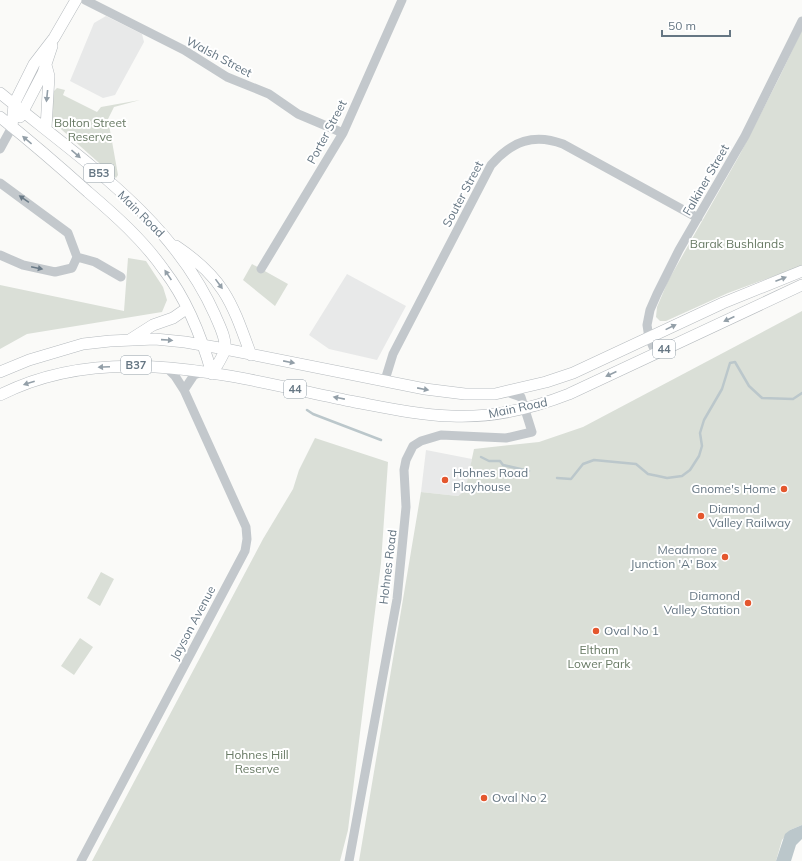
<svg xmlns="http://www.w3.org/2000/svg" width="802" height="861" font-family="Mulish,sans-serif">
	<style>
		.built { fill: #e8e9e9 }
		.green { fill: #dadfd7 }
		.water { fill: #bbc7cb }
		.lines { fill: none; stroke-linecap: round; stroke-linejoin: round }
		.stream { stroke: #bbc7cb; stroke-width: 2.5 }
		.major-casing { stroke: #b5babe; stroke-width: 12 }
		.minor { stroke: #c3c8cc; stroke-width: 9 }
		.major { stroke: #fff; stroke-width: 11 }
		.oneway { fill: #939fa8 }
		.oneway2 { fill: #6a7a87 }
		.poi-dot { fill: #e4572e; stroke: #fff; stroke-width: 1.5 }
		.labels { text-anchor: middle; stroke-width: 4; stroke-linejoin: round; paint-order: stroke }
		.shield { fill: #fff; stroke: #939fa8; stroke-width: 1 }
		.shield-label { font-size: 11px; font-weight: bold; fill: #657683 }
		.street-label { font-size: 12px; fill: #657683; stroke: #fff }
		.park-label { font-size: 12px; fill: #687a64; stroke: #fff }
		.poi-label { font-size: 12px; fill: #657683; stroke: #fff; text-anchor: start }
	</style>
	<rect width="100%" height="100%" fill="#fafaf8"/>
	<path class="built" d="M106,16L142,34L144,42L115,95L103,98L70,81L94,23Z
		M347,274L406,306L377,360L329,349L309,335Z
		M426,450L472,459L465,492L458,496L421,492Z"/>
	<path class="green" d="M802,30V266L728,293L666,321H660L656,317L657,307L668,281L739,156L779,78Z
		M57,88L65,90L63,95L97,112L101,107L140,100L114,107L108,119L118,175L116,178L53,122L51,118L52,93Z
		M128,258L146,261L163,287L167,300L162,312L27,334L0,349V285L124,311Z
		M252,264L288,284L275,306L243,280Z
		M802,311V825L790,830L782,840L776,861H359L421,492L458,496L465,491L474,449L539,442L583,427Z
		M315,438L388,462L381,563L348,830L340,861H92L263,539L293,489L299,470Z
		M101,572L114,579L100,606L87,598Z
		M80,638L93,647L74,675L61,666Z"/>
	<path class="water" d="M802,825V839L796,845L791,861H776L785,834L790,830Z"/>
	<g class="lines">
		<path class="stream" d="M307,410L313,414L381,440
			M481,457L489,461H500L503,465L529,471
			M557,478L571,479L583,464L594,460L636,464L648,474L658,476L667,478L682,476L690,470L699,456L702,446L700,433L704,420L722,389L730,363L735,362L749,386L762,398L793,399L802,393"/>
		<defs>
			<path id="major" d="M0,93C79,158 172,218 215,315C219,325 227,339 225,350C222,358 216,367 212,374
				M0,117C30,141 59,166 88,192C116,216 143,240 164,270C187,300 202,338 212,374
				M20,117L43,73L52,46
				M12,127L14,104L34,64L54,38L76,0
				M46,128L49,76L46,65
				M176,246C225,279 232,303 251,355
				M131,339L153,325L173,318L186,309
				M0,372L29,360L83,344L110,341L155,339L185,342L225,349L425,389L465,394H495L546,382L573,373L723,303L802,271
				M0,395C111,338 241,379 355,402C387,408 419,415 451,416C492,418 531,409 569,394L802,285"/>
		</defs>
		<use href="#major" class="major-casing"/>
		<path class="minor" d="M85,0L184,50L227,77L269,94L298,114L343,133
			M0,149L12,127
			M0,183L68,233L77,257L72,268L55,272L23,265L0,255
			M77,257L95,262L121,277
			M261,269L343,133L402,0
			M656,353L649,338L647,325L650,310L657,294L679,250L745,136L802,21
			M385,380L393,354L491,165C512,141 534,133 563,144L698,218
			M184,390L194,375L201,372
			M81,861L245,551L247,539L246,527L184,390L175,376L166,367
			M349,861L397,599L406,507L404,470L406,460L413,446L421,441L441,435L506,438L532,432L521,397L507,392"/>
		<use href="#major" class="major"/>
	</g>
	<defs><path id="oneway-solid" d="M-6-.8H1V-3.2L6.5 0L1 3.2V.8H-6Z"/></defs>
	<g class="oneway">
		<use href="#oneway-solid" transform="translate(47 96) rotate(96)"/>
		<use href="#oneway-solid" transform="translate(27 140) rotate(-140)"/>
		<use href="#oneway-solid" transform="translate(76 154) rotate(41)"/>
		<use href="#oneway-solid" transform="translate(168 275) rotate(-124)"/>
		<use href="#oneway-solid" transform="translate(781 279) rotate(-21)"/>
		<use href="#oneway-solid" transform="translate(219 284) rotate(54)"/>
		<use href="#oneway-solid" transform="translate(729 319) rotate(155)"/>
		<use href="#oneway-solid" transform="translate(671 327) rotate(-26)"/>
		<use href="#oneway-solid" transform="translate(167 340) rotate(4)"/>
		<use href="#oneway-solid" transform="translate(289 362) rotate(11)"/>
		<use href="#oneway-solid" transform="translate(104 367) rotate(177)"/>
		<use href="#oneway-solid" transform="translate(611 374) rotate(155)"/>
		<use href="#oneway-solid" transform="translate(29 383) rotate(162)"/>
		<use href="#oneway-solid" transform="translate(423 389) rotate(11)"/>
		<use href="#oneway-solid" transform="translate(339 398) rotate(-169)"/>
	</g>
	<g class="oneway2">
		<use href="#oneway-solid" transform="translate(24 199) rotate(-145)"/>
		<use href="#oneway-solid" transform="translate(37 268) rotate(12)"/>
	</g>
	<g class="poi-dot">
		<circle cx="445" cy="480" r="4"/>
		<circle cx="784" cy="489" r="4"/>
		<circle cx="701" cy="516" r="4"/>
		<circle cx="725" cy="557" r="4"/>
		<circle cx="748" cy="603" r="4"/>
		<circle cx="596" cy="631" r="4"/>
		<circle cx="484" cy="798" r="4"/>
	</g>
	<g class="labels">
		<g class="shield">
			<rect x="84" y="164" width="30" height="18" rx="3"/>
			<rect x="653" y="340" width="22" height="18" rx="3"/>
			<rect x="121" y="356" width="30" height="18" rx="3"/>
			<rect x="284" y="380" width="22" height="18" rx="3"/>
		</g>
		<g class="shield-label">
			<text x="99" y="177">B53</text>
			<text x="664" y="353">44</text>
			<text x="136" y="369">B37</text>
			<text x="295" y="393">44</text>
		</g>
		<g class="street-label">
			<text transform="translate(219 57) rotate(28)" y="4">Walsh Street</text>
			<text transform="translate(327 132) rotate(-62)" y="4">Porter Street</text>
			<text transform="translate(706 180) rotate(-60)" y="4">Falkiner Street</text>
			<text transform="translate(463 194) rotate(-62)" y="4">Souter Street</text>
			<text transform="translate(141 214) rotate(45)" y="4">Main Road</text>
			<text transform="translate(518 408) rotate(-12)" y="4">Main Road</text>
			<text transform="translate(388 567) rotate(-83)" y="4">Hohnes Road</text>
			<text transform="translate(193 623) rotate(-62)" y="4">Jayson Avenue</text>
		</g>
		<g class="park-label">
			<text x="90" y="127">Bolton Street<tspan x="90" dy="14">Reserve</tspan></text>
			<text x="737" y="248">Barak Bushlands</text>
			<text x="599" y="654">Eltham<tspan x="599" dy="14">Lower Park</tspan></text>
			<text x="257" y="759">Hohnes Hill<tspan x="257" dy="14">Reserve</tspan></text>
		</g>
		<g class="poi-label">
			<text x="453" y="477">Hohnes Road<tspan x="453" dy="14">Playhouse</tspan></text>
			<text x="776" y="493" text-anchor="end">Gnome's Home</text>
			<text x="709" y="513">Diamond<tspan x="709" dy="14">Valley Railway</tspan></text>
			<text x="717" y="554" text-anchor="end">Meadmore<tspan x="717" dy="14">Junction 'A' Box</tspan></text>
			<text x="740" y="600" text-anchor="end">Diamond<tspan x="740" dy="14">Valley Station</tspan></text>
			<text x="604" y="635">Oval No 1</text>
			<text x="492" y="802">Oval No 2</text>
		</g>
	</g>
	<path d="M662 30v6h68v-6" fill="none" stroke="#657683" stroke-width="2"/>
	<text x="668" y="30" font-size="12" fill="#657683" stroke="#ffffff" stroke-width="3" paint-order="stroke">50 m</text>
</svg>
